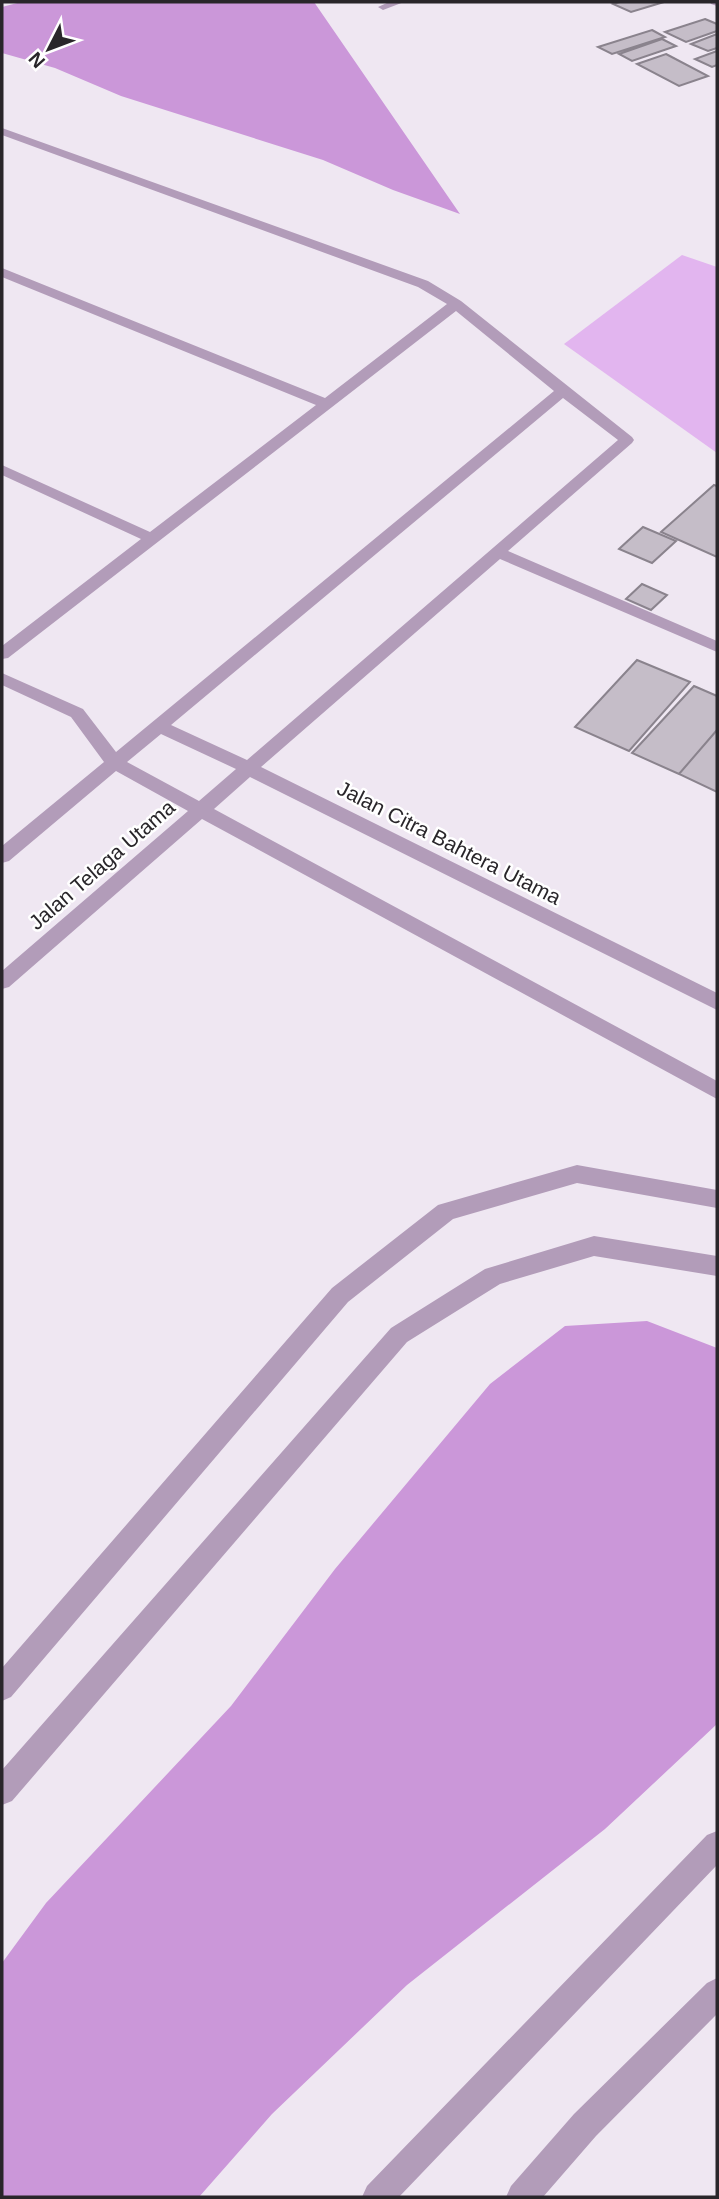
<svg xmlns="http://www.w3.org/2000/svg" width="719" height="2199" font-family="Helvetica,sans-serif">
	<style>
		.green { fill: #e2b5ef }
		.water { fill: #cb97d9 }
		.building { fill: #c5bdc8; stroke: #8a838d; stroke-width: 2 }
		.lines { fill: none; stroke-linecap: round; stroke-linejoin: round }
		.street { fill: #b29cb9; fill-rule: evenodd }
		.labels { text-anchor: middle; stroke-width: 5; stroke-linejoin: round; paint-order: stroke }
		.street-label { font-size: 21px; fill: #29262a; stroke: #fff }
	</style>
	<rect width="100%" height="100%" fill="#efe7f2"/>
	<path class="green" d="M682,255L717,267V453L564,344Z"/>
	<path class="water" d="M21,2H314L460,214L393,190L323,160L121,96L55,68L2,53V7Z
		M647,1321L717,1348V1724L605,1829L407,1985L272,2114L199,2197H2V1963L46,1903L231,1706L335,1569L490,1384L565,1326Z"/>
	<path class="building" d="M620,2H664L631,12L613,4Z
		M705,19L717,24V31L686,42L665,32Z
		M652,30L665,37L612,54L598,47Z
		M717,34V48L708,51L691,44Z
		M662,39L676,46L632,61L619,54Z
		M717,51V65L712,67L695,59Z
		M666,54L708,76L679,86L637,64Z
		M714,485L717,486V557L661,532Z
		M643,527L676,541L652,563L619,549Z
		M642,584L667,595L651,610L626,599Z
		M637,660L690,682L629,751L575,727Z
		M694,686L717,696V730L679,774L632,753Z
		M717,730V792L679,774Z"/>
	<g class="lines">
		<path class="street" d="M389,2H404L383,10L378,7Z
			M710,2H717V6L711,4Z
			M2,128L428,281L461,301L632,437L634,440L632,443L508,551L717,641V652L500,559L261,767L717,993V1010L250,777L214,809L717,1081V1099L202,819L9,987L2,989V971L188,811L116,771L9,861L2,863V846L104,762L71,717L2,685V673L83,709L116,752L554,391L456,311L8,658L2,659V646L141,539L2,475V465L150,532L316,405L2,277V268L325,398L447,304L418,287L2,135ZM563,398L618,440L247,760L171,725ZM161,734L236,769L199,801L127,762Z
			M577,1165L717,1190V1208L577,1183L453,1219L348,1302L11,1697L2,1701V1668L332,1288L438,1205Z
			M594,1236L717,1256V1276L594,1256L500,1284L407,1342L12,1801L2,1805V1770L391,1328L485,1269Z
			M717,1831V1865L399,2197H362L367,2186L707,1835Z
			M717,1978V2014L596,2136L543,2197H506L511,2186L574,2114L707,1983Z"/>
	</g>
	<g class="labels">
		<g class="street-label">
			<text transform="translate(449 843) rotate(27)" y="7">Jalan Citra Bahtera Utama</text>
			<text transform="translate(102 865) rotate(-41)" y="7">Jalan Telaga Utama</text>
		</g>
	</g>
	<rect width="719" height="2199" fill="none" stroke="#29262a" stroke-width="7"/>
	<g transform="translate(49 49) rotate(228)" stroke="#ffffff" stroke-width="5" paint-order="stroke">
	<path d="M0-5L12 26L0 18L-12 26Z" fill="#29262a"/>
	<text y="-10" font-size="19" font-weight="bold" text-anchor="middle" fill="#29262a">N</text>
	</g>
</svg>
